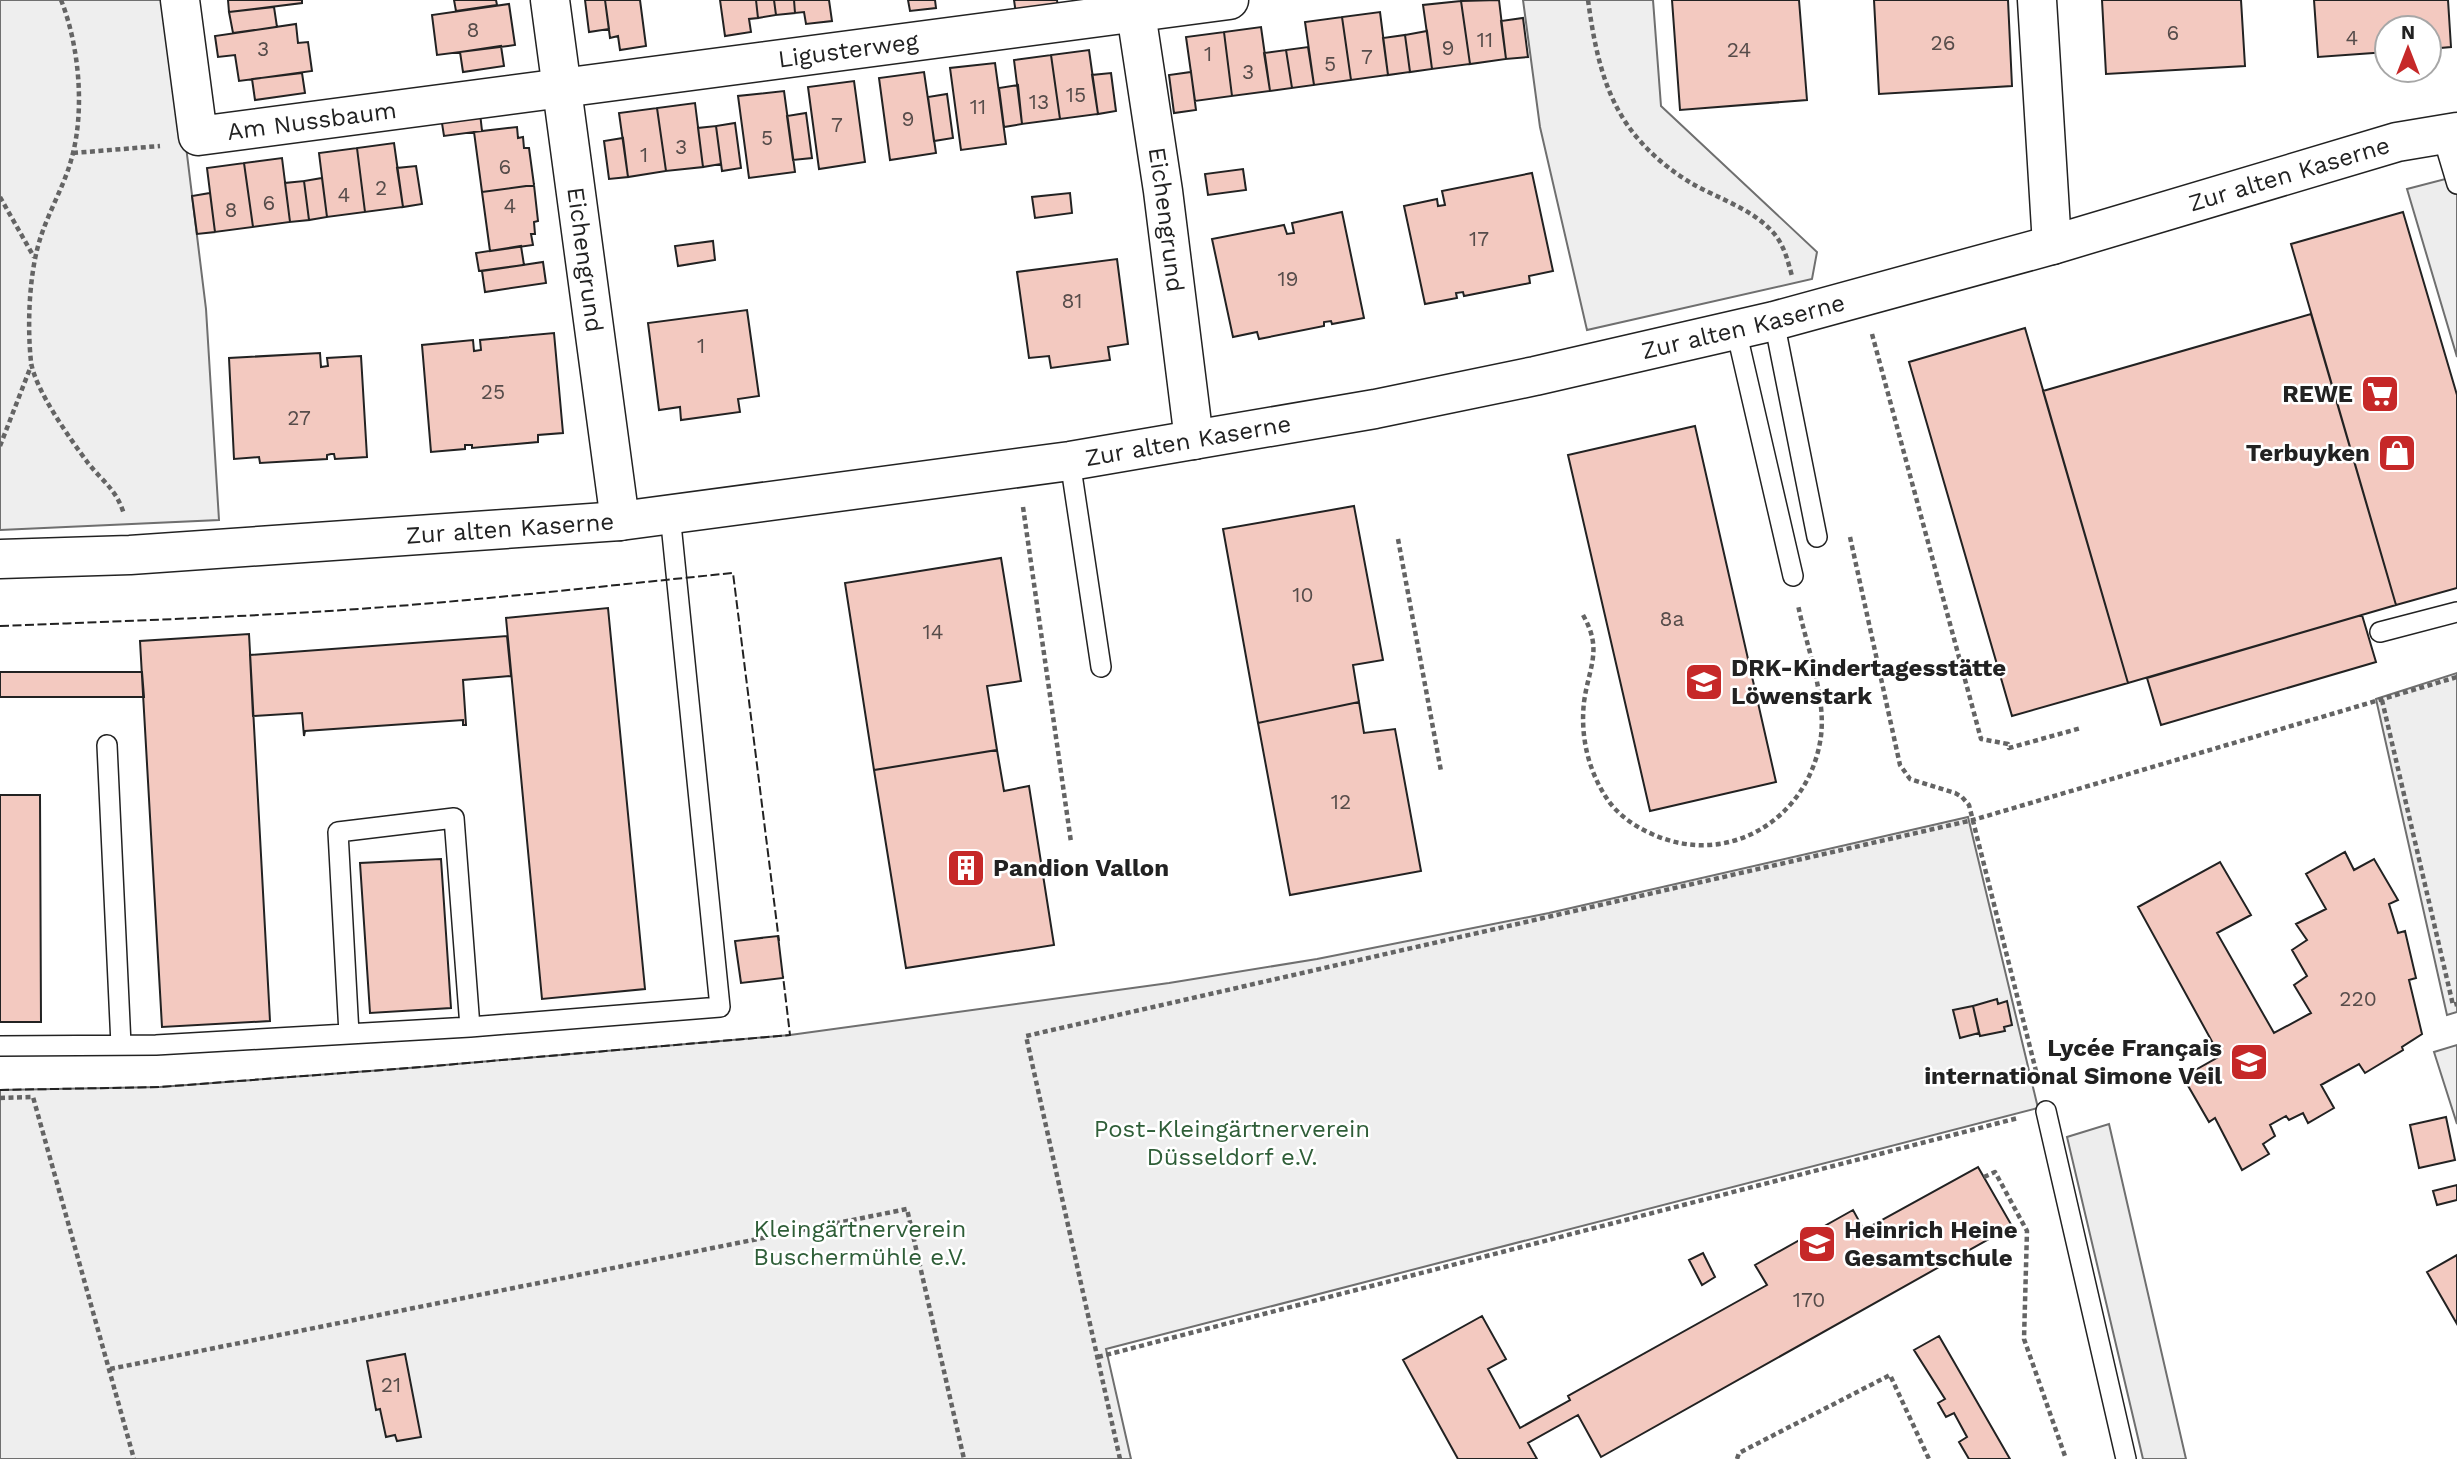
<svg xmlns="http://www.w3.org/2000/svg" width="2457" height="1459" font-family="'Work Sans',sans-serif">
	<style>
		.green { fill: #eee; stroke: #6f6f6f; stroke-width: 2 }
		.parking { fill: #ededed; stroke: #6f6f6f; stroke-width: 2 }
		.building { fill: #f3c9c0; stroke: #222; stroke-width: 2 }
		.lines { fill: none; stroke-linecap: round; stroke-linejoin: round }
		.service-casing { stroke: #222; stroke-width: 22 }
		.minor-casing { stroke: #222; stroke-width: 41 }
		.path { stroke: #646464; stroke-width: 4.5; stroke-dasharray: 5 3.5; stroke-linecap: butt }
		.service { stroke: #fff; stroke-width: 19 }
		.minor { stroke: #fff; stroke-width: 38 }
		.fence { stroke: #222; stroke-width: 2; stroke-dasharray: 9 3.5; stroke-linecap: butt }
		.labels { text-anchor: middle; stroke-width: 5; stroke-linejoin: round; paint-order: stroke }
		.number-label { font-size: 21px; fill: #564c4a }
		.street-label { font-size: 24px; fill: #222; stroke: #fff }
		.poi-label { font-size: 24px; font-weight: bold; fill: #222; stroke: #fff; text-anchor: end }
		.park-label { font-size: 24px; fill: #2f5e38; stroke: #fff }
	</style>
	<rect width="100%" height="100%" fill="#fff"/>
	<path class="green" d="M0,0H168L206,309L219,520L0,530Z
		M1523,0H1653L1661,106L1817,252L1812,279L1587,330L1540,127Z
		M2457,673V1012L2447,1015L2376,699Z
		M1968,817L2038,1108L1106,1349L1131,1459H0V1090L160,1087L422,1067L790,1035L1169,983L1317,959L1549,913Z
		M2457,1045V1124L2434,1052Z"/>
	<path class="parking" d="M2457,176V357L2407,189Z
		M2109,1124L2186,1459H2143L2067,1137Z"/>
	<path class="building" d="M228,0H302V3L229,12Z
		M454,0H496L497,5L456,11Z
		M585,0H605L609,29L589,32Z
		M605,0H640L646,46L620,50L618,36L610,38Z
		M720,0H756L758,18L749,19L751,32L725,36Z
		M756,0H774L776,15L758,18Z
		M774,0H794L795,13L776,15Z
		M794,0H829L832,21L806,24L804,12L795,13Z
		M908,0H935L936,8L910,11Z
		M1014,0H1057L1058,8L1016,14Z
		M1499,0L1506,59L1470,64L1461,1Z
		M1672,0H1799L1807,100L1680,110Z
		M1874,0H2008L2012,86L1879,94Z
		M2102,0H2241L2245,66L2106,74Z
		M2314,0H2448L2451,47L2429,49V28H2387V52L2318,57Z
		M1461,1L1470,64L1432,69L1423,5Z
		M509,4L515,45L437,55L432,15Z
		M274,7L277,27L233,33L229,12Z
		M1380,12L1388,75L1351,80L1342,17Z
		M1342,17L1351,80L1314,85L1305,22Z
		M1523,18L1528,57L1506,59L1501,21Z
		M296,24L298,43L308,42L312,71L239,81L235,55L218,57L215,36Z
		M1261,27L1270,91L1232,96L1224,32Z
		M1427,31L1432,69L1410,72L1405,35Z
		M1224,32L1232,96L1195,101L1186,37Z
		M1405,35L1410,72L1388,75L1383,38Z
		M501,46L504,66L463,72L460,52Z
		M1308,47L1314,85L1292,88L1286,50Z
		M1089,50L1098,114L1060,119L1051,55Z
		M1286,50L1292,88L1270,91L1264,53Z
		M1051,55L1060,119L1022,124L1014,60Z
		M995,63L1006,144L961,150L950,68Z
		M924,72L936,153L890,160L879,78Z
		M1191,72L1196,110L1174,113L1169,75Z
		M302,73L305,93L255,100L252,79Z
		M1111,73L1116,111L1098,114L1092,75Z
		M854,81L865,162L819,169L808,87Z
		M1018,85L1022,124L1004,127L999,88Z
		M784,91L795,172L749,178L738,96Z
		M947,94L953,138L934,141L928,97Z
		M695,103L703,167L666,171L657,108Z
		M657,108L666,171L628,177L619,113Z
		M480,113L482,131L444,136L441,117Z
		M806,113L812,158L793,160L787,116Z
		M735,123L741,168L722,171L716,126Z
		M716,126L721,164L703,167L698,128Z
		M517,127L518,138L523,137L524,148H529L534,185L482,192L474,132Z
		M623,138L628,177L609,179L604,141Z
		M394,143L403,207L365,212L357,148Z
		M357,148L365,212L327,217L319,153Z
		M282,158L290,222L253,227L244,163Z
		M244,163L253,227L215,232L207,168Z
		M416,166L422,204L403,207L397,168Z
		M1243,169L1246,190L1208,195L1205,174Z
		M1532,173L1553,271L1529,276L1530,283L1464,296L1463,292L1456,293L1457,298L1425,304L1404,206L1437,199L1438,206L1445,205L1442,191Z
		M322,178L327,217L309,220L304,181Z
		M304,181L309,220L290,222L285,183Z
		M534,185L538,221L534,222L535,234H531L533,245L490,251L482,192Z
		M210,193L215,232L197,234L192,196Z
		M1070,193L1072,213L1035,218L1032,197Z
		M1342,212L1364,318L1332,324L1331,321L1324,322V326L1259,339L1257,332L1233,337L1212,239L1284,225L1287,234L1294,233L1292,223Z
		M2403,212L2457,395V588L2396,605L2291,244Z
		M713,241L715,260L678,266L675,246Z
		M521,246L524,265L479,271L476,253Z
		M1117,259L1128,344L1108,347L1110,360L1051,368L1049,356L1029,358L1017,272Z
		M543,262L546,283L485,292L482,271Z
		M747,310L759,396L738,399L740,412L681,420L680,407L659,410L648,323Z
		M2311,314L2396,605L2128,683L2043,391Z
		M2025,328L2128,683L2012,716L1909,362Z
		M554,333L563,433L538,435V442L472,448V445H465V449L431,452L422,345L473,340L474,351L481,350L480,340Z
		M320,353L321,367L328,366L327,358L361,356L367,457L335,459L334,454H331L327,455V459L260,463L259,457L234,459L229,358Z
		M1695,426L1776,782L1650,811L1568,455Z
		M1354,506L1383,660L1353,665L1359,702L1258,723L1223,529Z
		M1001,558L1021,681L987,686L997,750L874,770L845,583Z
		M608,608L645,989L542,999L506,618Z
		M2362,615L2376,662L2161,725L2147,678Z
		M249,634L270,1021L162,1027L140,641Z
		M507,636L511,676L463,680L466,725H463V720L305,731L304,736L302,713L253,716L250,655Z
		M0,672H142L144,697H0Z
		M1359,702L1364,733L1395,729L1421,871L1290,895L1258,723Z
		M997,750L1004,791L1029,786L1054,945L906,968L874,770Z
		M0,795H40L41,1022H0Z
		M2345,852L2354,870L2374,859L2398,900L2389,904L2398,933L2405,931L2416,978L2409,980L2422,1034L2402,1047L2403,1050L2365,1073L2359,1064L2321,1085L2334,1108L2308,1123L2303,1113L2289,1120L2286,1116L2270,1125L2275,1136L2263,1144L2269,1154L2242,1170L2215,1118L2209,1122L2183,1077L2220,1056L2138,907L2220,862L2251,915L2217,933L2274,1033L2311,1013L2294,985L2307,976L2292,950L2307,940L2296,924L2326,909L2306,874Z
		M441,859L451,1008L370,1013L360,863Z
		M778,936L783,978L741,983L735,941Z
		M1997,999L1998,1004L2007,1001L2012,1025L2004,1027L2005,1031L1980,1036L1973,1006Z
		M1973,1006L1979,1033L1960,1038L1953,1010Z
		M2446,1117L2455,1160L2419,1168L2410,1125Z
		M1978,1167L2012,1226L1601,1457L1578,1415L1528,1443L1537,1459H1458L1403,1360L1482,1316L1506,1359L1488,1369L1520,1428L1570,1400L1568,1396L1767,1285L1755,1265L1853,1210L1864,1230Z
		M2457,1185V1200L2437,1205L2433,1191Z
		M1703,1253L1715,1277L1702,1285L1689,1260Z
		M2457,1255V1324L2427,1272Z
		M1939,1336L2010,1459H1969L1959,1442L1967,1437L1954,1413L1946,1417L1938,1403L1945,1399L1914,1350Z
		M405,1354L421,1437L397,1441L395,1435L386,1437L380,1409L376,1410L367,1361Z"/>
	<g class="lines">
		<defs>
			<path id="service" d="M2442,134L2457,184
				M1774,321L1817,537
				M1736,330L1793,576
				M1070,461L1101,667
				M2380,632L2457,612
				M107,745L121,1045
				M349,1034L338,832L454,818L470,1027
				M0,1046L156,1045L470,1027L720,1007L670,514
				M2046,1111L2126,1459"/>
			<g id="minor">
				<path id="s1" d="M180,0L198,136L1229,0"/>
				<path id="s2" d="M550,0L620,521"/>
				<path id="s3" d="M1134,0L1163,191L1194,440"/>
				<path d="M2037,0L2052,245"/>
				<path id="s4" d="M0,559L130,555L620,521L1070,461L1375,409L1535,376L1774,321L2052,245L2397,142L2457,132"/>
			</g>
		</defs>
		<use href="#service" class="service-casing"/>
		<use href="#minor" class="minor-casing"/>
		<path class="path" d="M61,0C79,45 85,109 72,157C65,184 50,209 41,236C29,272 27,324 31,362C35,390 71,440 88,463C104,483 116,489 124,514
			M1588,0C1595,51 1605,103 1641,142C1655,158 1673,172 1691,183C1719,199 1756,210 1776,236C1785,248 1788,262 1792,276
			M73,153L160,146
			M0,197L34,257
			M1872,334L1981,739L2008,744L2009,748L2081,728
			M0,446L31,366
			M1023,507L1071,842
			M1850,537L1900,765L1910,779L1955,793L1962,797L1969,805L2039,1083
			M1398,539L1441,771
			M1583,615C1603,650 1589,666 1584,702C1580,738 1589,774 1610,803C1621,817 1636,827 1652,834C1729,869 1810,818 1821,736C1826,695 1806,645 1798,605
			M2382,700L2453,1005L2457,1004
			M0,1098L33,1097L134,1459
			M1984,1177L1995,1172L2027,1231L2024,1339L2066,1459
			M1098,1357L2018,1118
			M110,1369L907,1209L964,1459
			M1120,1459L1026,1036L1973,820L2457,677
			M1737,1459L1739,1453L1890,1375L1929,1459"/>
		<use href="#service" class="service"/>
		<use href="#minor" class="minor"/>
		<path class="fence" d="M0,626C124,621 248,617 372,608C493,599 613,585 733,573L779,941
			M0,1090L160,1087L422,1067L790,1035L783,976"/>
	</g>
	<defs>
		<symbol id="supermarket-square" viewBox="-11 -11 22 22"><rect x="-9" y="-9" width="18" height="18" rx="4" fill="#c62828" stroke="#fff"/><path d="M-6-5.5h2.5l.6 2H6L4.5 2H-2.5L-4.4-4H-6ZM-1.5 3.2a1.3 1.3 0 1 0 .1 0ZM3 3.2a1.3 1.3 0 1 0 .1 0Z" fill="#fff"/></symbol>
		<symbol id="shop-square" viewBox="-11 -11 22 22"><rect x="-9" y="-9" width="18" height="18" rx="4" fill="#c62828" stroke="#fff"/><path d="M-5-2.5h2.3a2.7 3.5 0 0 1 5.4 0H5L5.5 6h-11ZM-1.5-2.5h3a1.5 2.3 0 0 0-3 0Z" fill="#fff"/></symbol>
		<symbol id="school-square" viewBox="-11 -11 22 22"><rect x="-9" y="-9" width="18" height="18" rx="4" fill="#c62828" stroke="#fff"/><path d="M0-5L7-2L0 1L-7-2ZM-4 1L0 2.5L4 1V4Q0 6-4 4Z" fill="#fff"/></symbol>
		<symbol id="building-square" viewBox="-11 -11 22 22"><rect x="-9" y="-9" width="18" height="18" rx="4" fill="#c62828" stroke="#fff"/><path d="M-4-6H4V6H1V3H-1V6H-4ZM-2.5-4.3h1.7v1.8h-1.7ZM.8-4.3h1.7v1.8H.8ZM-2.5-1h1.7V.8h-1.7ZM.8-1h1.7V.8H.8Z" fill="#fff"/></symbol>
	</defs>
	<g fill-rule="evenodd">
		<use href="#supermarket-square" x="2358" y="372" width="44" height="44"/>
		<use href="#shop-square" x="2375" y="431" width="44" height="44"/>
		<use href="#school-square" x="1682" y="660" width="44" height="44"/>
		<use href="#building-square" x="944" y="846" width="44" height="44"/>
		<use href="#school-square" x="2227" y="1040" width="44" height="44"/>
		<use href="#school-square" x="1795" y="1222" width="44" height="44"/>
	</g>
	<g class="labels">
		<g class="number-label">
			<text x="473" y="37">8</text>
			<text x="2173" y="40">6</text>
			<text x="2352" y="45">4</text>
			<text x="1485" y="47">11</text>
			<text x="1943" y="50">26</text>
			<text x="1448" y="55">9</text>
			<text x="263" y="56">3</text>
			<text x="1739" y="57">24</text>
			<text x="1208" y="61">1</text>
			<text x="1367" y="64">7</text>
			<text x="1330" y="71">5</text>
			<text x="1248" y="79">3</text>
			<text x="1076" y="102">15</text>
			<text x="1039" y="109">13</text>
			<text x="978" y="114">11</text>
			<text x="908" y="126">9</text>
			<text x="837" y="132">7</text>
			<text x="767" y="145">5</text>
			<text x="681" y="154">3</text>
			<text x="644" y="162">1</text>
			<text x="505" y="174">6</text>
			<text x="381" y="195">2</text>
			<text x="344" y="202">4</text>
			<text x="269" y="210">6</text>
			<text x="510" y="213">4</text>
			<text x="231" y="217">8</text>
			<text x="1479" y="246">17</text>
			<text x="1288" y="286">19</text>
			<text x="1072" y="308">81</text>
			<text x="701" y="353">1</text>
			<text x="493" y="399">25</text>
			<text x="299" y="425">27</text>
			<text x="1303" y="602">10</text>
			<text x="1672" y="626">8a</text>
			<text x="933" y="639">14</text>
			<text x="1341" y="809">12</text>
			<text x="2358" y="1006">220</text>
			<text x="1809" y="1307">170</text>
			<text x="391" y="1392">21</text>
		</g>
		<g class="street-label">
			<text dy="8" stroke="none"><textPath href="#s1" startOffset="793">Ligusterweg</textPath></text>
			<text dy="8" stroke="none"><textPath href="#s1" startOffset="252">Am Nussbaum</textPath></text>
			<text dy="8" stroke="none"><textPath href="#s4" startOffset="2329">Zur alten Kaserne</textPath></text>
			<text dy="8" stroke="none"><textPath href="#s3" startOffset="222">Eichengrund</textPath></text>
			<text dy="8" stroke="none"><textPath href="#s2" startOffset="262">Eichengrund</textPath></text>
			<text dy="8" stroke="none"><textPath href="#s4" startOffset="1762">Zur alten Kaserne</textPath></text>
			<text dy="8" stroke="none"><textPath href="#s4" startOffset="1195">Zur alten Kaserne</textPath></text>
			<text dy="8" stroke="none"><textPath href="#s4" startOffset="511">Zur alten Kaserne</textPath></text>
		</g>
		<g class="poi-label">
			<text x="2353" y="402">REWE</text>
			<text x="2370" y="461">Terbuyken</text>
			<text x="1731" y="676" text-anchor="start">DRK-Kindertagesstätte<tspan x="1731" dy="28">Löwenstark</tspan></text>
			<text x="993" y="876" text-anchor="start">Pandion Vallon</text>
			<text x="2222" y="1056">Lycée Français<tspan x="2222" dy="28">international Simone Veil</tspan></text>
			<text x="1844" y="1238" text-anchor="start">Heinrich Heine<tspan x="1844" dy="28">Gesamtschule</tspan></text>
		</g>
		<g class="park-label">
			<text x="1232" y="1137">Post-Kleingärtnerverein<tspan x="1232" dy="28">Düsseldorf e.V.</tspan></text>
			<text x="860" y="1237">Kleingärtnerverein<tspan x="860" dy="28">Buschermühle e.V.</tspan></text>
		</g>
	</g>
	<g transform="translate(2408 49)"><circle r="33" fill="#ffffff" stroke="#a7a7a7" stroke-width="2"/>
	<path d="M0-5L12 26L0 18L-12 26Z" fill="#c62828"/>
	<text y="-10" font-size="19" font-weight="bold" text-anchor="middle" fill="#222222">N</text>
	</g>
</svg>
